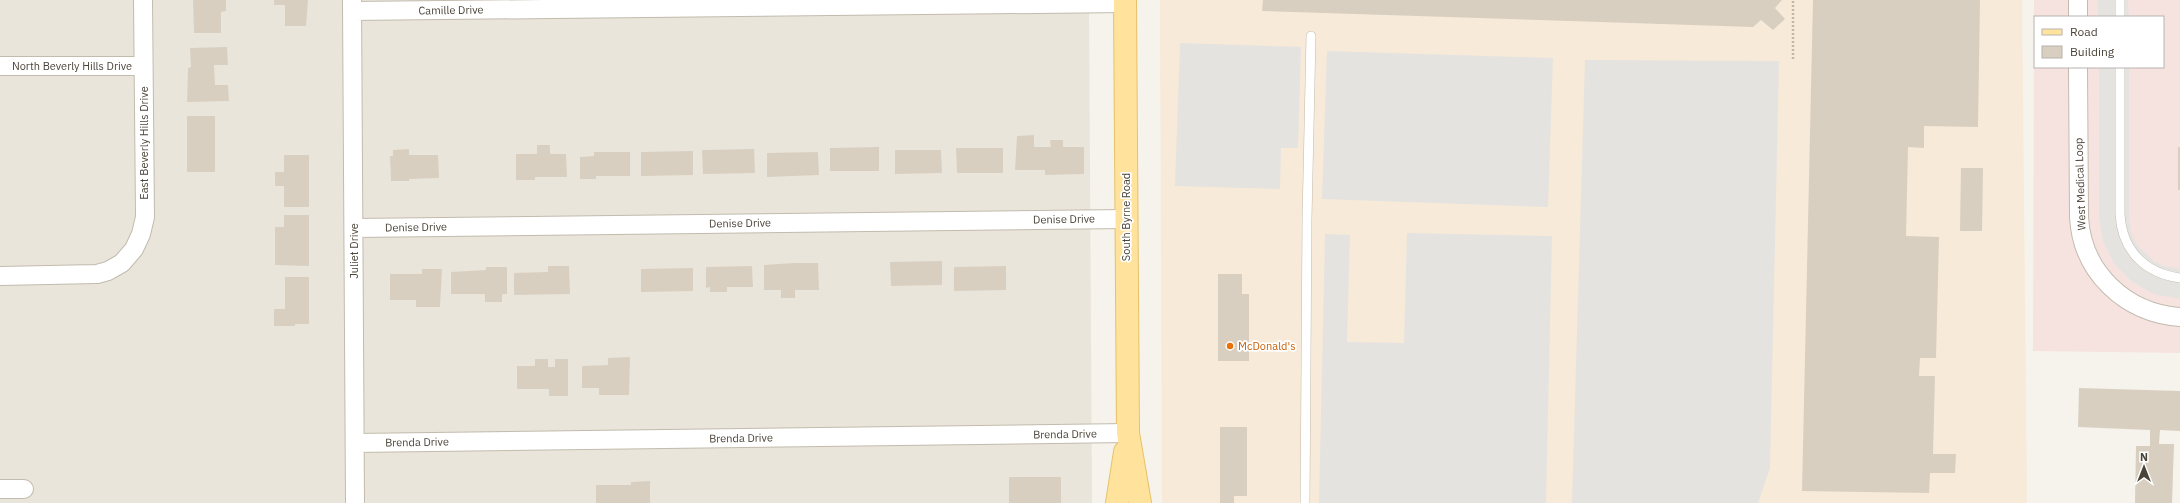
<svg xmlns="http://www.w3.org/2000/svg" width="2180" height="503" font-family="'IBM Plex Sans',sans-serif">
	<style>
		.residential { fill: #eae5da }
		.commercial { fill: #f7ead8 }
		.medical { fill: #f6e3e0; fill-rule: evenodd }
		.parking { fill: #e5e3e0 }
		.building { fill: #d8cfc1 }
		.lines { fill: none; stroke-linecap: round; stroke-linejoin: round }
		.service-casing { stroke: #c2bbae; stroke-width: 10 }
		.minor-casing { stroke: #c2bbae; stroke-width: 20 }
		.primary-casing { stroke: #e6c16a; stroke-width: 24 }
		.path { stroke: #c4b79f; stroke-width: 2.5; stroke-dasharray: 2 2; stroke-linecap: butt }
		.service { stroke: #fff; stroke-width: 9 }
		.minor { stroke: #fff; stroke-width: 18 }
		.primary { stroke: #ffe39c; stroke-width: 22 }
		.food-dot { fill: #e8710a; stroke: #fff; stroke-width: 1.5 }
		.labels { text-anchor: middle; stroke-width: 3.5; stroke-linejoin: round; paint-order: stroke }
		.street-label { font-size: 11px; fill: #4b4439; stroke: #fff }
		.food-label { font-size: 11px; fill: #c56008; stroke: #fff; text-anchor: start }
	</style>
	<rect width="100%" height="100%" fill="#f6f3ec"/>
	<path class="residential" d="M0,0H1089L1092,503H0Z"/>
	<path class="commercial" d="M1160,0H2022L2027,503H1162Z"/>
	<path class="medical" d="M2034,0H2180V353L2033,351ZM2035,17H2163V67H2035Z"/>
	<path class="parking" d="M2098,0H2128L2129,17H2098Z
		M1180,43L1301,47L1298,148H1281L1280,189L1175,186Z
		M1327,51L1553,58L1548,207L1322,199Z
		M1585,60L1779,61L1770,468L1758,503H1572Z
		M2099,67H2129V217L2131,232L2137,245L2153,260L2163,266L2180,269V299L2153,294L2131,281L2114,264L2103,241L2099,218Z
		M1407,233L1552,236L1546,503H1319L1325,234L1350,235L1347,342L1404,343Z"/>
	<path class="building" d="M193,0H226V11L221,12V33H194Z
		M274,0H308L306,26H285V5H274Z
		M1263,0H1782L1775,8L1785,19L1773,30L1761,20L1753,27L1262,11Z
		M1813,0H1980L1978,127L1924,126V148L1908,147L1906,236L1939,237L1936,358H1920L1919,376H1935L1933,454H1956L1955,473H1930L1929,493L1802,491Z
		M227,47L228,65H214L215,85H228L229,101L187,102L188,68L191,67L190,48Z
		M187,116H215V172H187Z
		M1034,135V147H1051L1050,140H1063V147H1084V174L1045,175V170H1015L1017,136Z
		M537,145H550V154H566L567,177H535V180H516V154H537Z
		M879,147V171H830V148Z
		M2178,147H2180V190H2178Z
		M956,148H1003V173H957Z
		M409,149V155H438L439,178L409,179V181H391L390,156H393V150Z
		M754,149L755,173L703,174L702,150Z
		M895,150H941L942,173L895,174Z
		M693,151V175L641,176V152Z
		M594,152H630V176H596V179H580V157L594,156Z
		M818,152L819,175L767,177V153Z
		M284,155H309V207H284V186H275V172H284Z
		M1961,168H1983L1982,231H1960Z
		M284,215H309V266L275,265V227H284Z
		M942,261V285L891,286L890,262Z
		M794,263H818L819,290H795V298H781V290H764V265Z
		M548,266H569L570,294L514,295V273L548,272Z
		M752,266L753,287H727V292H710V287L706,288V267Z
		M1006,266V290L954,291V267Z
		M486,267H507V294H502V302H485V294H451V272L486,270Z
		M693,268V291L641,292V269Z
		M422,269H442L440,307H416V300H390V274H422Z
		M1218,274H1242V294H1249V361H1218Z
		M285,277H309V324H295V326H274V309H285Z
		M630,357L629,395H599V388H582V366L608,365V358Z
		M535,359H548V367H555V359H568V396H549V389H517V366H535Z
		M2079,388L2180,391V431L2160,430L2159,444H2174L2172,503H2135L2136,446H2150V430L2078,427Z
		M1220,427H1247V496H1234V503H1220Z
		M1009,477H1061V503H1009Z
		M650,481V503H596V485H631V482Z"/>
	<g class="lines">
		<defs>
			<path id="service" d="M2120,0V17
				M2120,67V214C2122,250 2144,273 2180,278
				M1305,503L1307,219L1311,36"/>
			<path id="minor" d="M2078,0V17
				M352,1L355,503
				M352,11L1125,3
				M0,66H143
				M2078,67L2079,217C2082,272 2125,313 2180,317
				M354,228L1125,219
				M0,276L97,274L108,271L122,263L134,249L141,234L145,217L143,0
				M355,443L1128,433
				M0,489H24"/>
			<path id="primary" d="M1125,0L1128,433L1140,503
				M1117,503L1125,452"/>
		</defs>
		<use href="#service" class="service-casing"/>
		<use href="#minor" class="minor-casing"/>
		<use href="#primary" class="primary-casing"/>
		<path class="path" d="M1793,59V0"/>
		<use href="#service" class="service"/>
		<use href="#minor" class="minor"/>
		<use href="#primary" class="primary"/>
	</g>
	<circle class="food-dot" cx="1230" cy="346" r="4"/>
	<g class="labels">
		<g class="street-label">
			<text transform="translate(451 10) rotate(-1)" y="4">Camille Drive</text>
			<text x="72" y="70">North Beverly Hills Drive</text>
			<text transform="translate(144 143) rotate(-90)" y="4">East Beverly Hills Drive</text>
			<text transform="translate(2080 184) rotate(-92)" y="4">West Medical Loop</text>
			<text transform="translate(1126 217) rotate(-90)" y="4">South Byrne Road</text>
			<text transform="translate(1064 219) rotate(-1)" y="4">Denise Drive</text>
			<text transform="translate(740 223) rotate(-1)" y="4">Denise Drive</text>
			<text transform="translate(416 227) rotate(-1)" y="4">Denise Drive</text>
			<text transform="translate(354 251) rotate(-90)" y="4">Juliet Drive</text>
			<text transform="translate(1065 434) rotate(-1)" y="4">Brenda Drive</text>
			<text transform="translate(741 438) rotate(-1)" y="4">Brenda Drive</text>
			<text transform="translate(417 442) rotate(-1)" y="4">Brenda Drive</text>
		</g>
		<g class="food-label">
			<text x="1238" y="350">McDonald's</text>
		</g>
	</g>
	<rect x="2034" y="16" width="130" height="52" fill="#ffffff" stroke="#b7b4b0"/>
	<rect x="2042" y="29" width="20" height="6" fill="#ffe39c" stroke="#b7b4b0"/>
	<text x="2070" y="36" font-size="12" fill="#4b4439">Road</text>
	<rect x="2042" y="46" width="20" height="12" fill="#d8cfc1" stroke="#b7b4b0"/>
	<text x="2070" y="56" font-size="12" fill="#4b4439">Building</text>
	<g transform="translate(2144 467)" stroke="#ffffff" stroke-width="3" paint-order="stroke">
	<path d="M0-3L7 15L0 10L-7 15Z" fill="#4b4439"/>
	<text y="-6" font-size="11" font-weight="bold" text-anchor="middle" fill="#4b4439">N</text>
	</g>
</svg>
